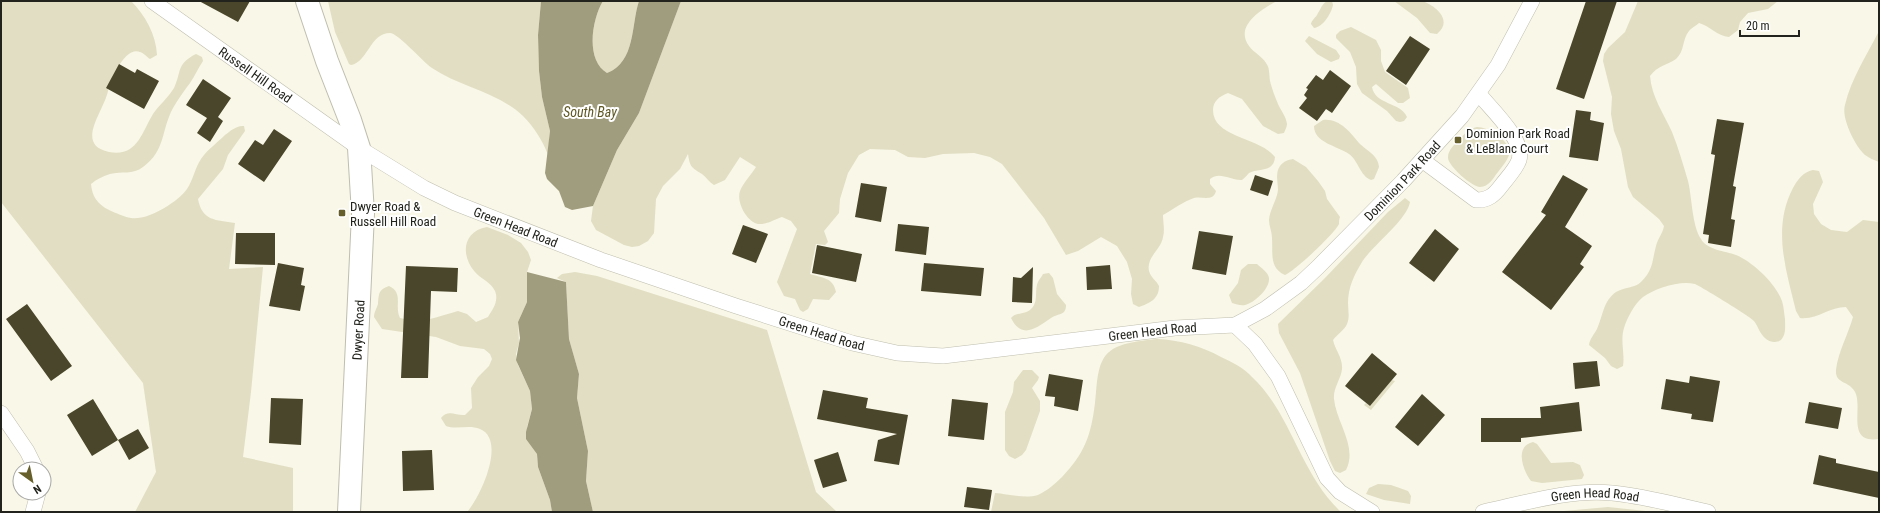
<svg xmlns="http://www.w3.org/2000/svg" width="1880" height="513" font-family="'Roboto Condensed',sans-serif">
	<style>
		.green { fill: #e1dec3 }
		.water { fill: #a09c7e }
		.building { fill: #4a462b }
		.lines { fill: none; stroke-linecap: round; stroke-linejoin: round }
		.street-casing { stroke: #bfbeaf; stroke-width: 16 }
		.secondary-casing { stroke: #bfbeaf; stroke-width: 24 }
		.street { stroke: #fff; stroke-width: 15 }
		.secondary { stroke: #fff; stroke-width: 22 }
		.poi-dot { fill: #665f2b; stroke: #fff; stroke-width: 1.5 }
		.labels { text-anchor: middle; stroke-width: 4; stroke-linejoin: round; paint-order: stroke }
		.street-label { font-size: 13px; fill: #23231d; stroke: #fff }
		.poi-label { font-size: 13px; fill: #23231d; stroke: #fff; text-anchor: start }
		.water-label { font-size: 14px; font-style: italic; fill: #5f5824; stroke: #fff }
	</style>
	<rect width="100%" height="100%" fill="#f9f7e7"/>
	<path class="green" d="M1,1H131C145,15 156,34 157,55L150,59C147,57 144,53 140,52C125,46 110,80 108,91C104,111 74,145 109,152C137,157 141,134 153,114C159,105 168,98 174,88C182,71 176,64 196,54L202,57L203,61C198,68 195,76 190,83C184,91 178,99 173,108C161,130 166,150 143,167C133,175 121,171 110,174C103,176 97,179 91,184C92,196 97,204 109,210C116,213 124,217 131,218C147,221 178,202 187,189C193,180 195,168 201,159C207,150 217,143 225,135C230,131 237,125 244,126L245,131L228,155L223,169L198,199C202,221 216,220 235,223L229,269L263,267L251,392L243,457L293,468V512H135L156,472L143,383L1,202Z
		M328,1H541L538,35L539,71L542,97L550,131L548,155C543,141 534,127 523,116C498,92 460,87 432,68C422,61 398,33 390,33C370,33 368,62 351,65L349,64L335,32Z
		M603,1H639C631,24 636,62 607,73C585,60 592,19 603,1Z
		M681,1H1277C1262,9 1234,26 1249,46C1254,53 1262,56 1266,63C1270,68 1269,75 1270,81C1272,89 1275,97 1278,104C1281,111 1286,116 1287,124C1287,127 1285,130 1284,133L1278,134L1263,126L1242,99L1228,93C1220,96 1213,101 1213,110C1213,138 1260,137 1275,157C1274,173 1257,168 1249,173C1247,175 1245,178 1242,180C1231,181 1220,171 1210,179V184L1216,191C1213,202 1203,196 1194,198C1184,201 1172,210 1163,215C1163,222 1165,230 1163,237C1161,250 1146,257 1149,271C1151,278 1156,280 1159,286C1159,299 1150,303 1139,307L1133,304L1131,294L1132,279L1127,262L1117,246L1101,237L1078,251L1066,255L1044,218L1002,164L990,157L974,153L943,154L925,158L908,157L895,150L870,149L859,155L848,173L840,199L839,213L824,231L828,242L825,245L816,244L810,274C822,278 833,277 836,292L829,300L813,299L808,309L803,312L800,310L795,299L784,296L777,282L797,229L791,221L782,217C775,219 767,225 758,224C747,222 736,202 740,191C743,183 751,175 756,167L740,157L725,180L714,185C709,182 706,177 702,174C691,167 690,167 688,154L680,169L663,186L656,199L654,233L648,241L639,246L632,247L624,245L596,230L591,221L593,206L617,150L639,113Z
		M1332,1L1333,5C1331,14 1323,27 1314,28L1311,24C1312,19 1316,18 1318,13C1322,7 1323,0 1332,1Z
		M1394,1C1402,1 1414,0 1422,1C1437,6 1453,21 1437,34L1430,33L1417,18Z
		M1638,1H1778L1768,9L1748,13L1740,22L1738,30L1729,37C1717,36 1710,26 1699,23C1696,26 1691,28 1689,31C1682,39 1685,51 1676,59C1666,66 1658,65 1650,76C1652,98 1663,112 1672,132C1678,147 1683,164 1688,181C1692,197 1692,226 1701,239C1707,250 1725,251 1736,255C1753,262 1776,284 1782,301C1784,307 1784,314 1785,319C1785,325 1786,332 1783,337C1780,344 1770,343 1765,338C1760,334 1758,326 1754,321C1751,317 1700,286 1695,284C1680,280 1656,288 1643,297C1635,303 1627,318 1624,328C1620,341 1625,353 1623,366L1617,369L1611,366L1605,358L1589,345C1590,338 1594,335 1597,329C1603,316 1603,301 1616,292C1624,287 1635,288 1641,282C1654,269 1652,260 1656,246C1658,238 1663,233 1664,226L1659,219L1633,197L1628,187L1621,149L1614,131L1611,114L1612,97L1603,61L1604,54L1608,48L1625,32Z
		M1351,27L1376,40L1381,50V61L1385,72L1408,88L1410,98L1403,103H1398L1376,84L1372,87C1375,105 1401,102 1407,117L1404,121L1400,122L1396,121L1387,111L1362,93L1357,84L1356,67L1350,52L1336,38V35L1340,31Z
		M1879,31V162C1874,160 1869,158 1865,155C1855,146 1841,118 1845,105C1851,79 1867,55 1879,31Z
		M1309,36L1336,50L1340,56L1339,59L1331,62L1317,54L1305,41Z
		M1323,120C1339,118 1350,132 1359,143C1367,151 1378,155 1379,167L1374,179L1371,180C1360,176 1358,160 1349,154C1338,146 1314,143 1314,126Z
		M1477,127C1488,127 1507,139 1510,151C1509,159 1503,165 1498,172C1493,178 1489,187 1480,187C1472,187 1447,165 1448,157C1448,150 1455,144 1460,139C1465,133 1469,129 1477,127Z
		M1293,159L1306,167L1318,181L1325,191L1327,199L1340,217C1339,219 1339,222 1339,224C1335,233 1295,271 1285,275C1269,268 1273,253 1272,238C1272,232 1269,226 1269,220C1270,209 1277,200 1278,190C1278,182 1275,173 1280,166C1284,161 1288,160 1293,159Z
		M1813,170L1819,171L1823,182L1813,204L1814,214L1821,224L1831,230L1847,232L1863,220L1879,222V439C1843,444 1866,403 1853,389C1847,381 1835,383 1836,370C1838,352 1848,335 1853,317L1846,307C1829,307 1817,320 1800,318L1796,311C1786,270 1772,228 1793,188C1798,179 1803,172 1813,170Z
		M1405,198L1410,202C1407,220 1373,245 1362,262C1354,275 1348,288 1348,303C1348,310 1350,317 1347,324C1345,329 1337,335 1333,340C1335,350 1343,358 1342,369C1341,379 1333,388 1334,399C1336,422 1358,447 1346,470L1340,473L1335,471L1330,461L1300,373L1279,333L1278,324L1325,278L1388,212Z
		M487,227L508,235L521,243L528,252L531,260L527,272V302L518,322L519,343L516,354L518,365L530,391L532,409L527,427L537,454L538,467L550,500L552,512H467C480,498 507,440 480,429C469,424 457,430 446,426L441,418C448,409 456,416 465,415L472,408L471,388L478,377L489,366L492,359L490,354L484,349L460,346L436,337L382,329L374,317C374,312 377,308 378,304C379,294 378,290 389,286C404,293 394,306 400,318C424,324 436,317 458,311L467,314L476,322L488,317C493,309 499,301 495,291C491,282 481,279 475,272C460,255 463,231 487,227Z
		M1248,264H1257C1261,268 1268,272 1269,278C1270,289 1254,303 1245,305C1241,306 1236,304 1232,303L1229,295L1238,283L1241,270Z
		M575,272L597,276L767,330L816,492L837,512H593L586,481L588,451L577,398L579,374L569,339L566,282L557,278L562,274Z
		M1049,273L1053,278L1057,294L1066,305C1066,316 1058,313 1051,318C1036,328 1022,340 1011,318C1016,312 1025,315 1031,309C1039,302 1034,291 1038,282C1039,279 1042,277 1043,274Z
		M1157,339C1180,340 1201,346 1221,357C1232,362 1244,368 1252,377C1291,413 1300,474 1341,512H991L995,493C1008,494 1025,499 1038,495C1047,491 1056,483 1062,477C1085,453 1091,435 1095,403C1097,389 1096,367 1106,355C1117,342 1141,341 1157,339Z
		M1023,370H1032L1039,377L1038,380L1032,388L1040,401V411L1026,450L1022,455L1015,459L1009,456L1005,450V412L1013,392L1014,382Z
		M1392,380L1395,381L1371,410L1364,405L1366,403L1370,406Z
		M1533,442L1537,444L1551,463L1573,462L1580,465L1584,475L1582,479L1542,483L1531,481C1523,471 1514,446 1533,442Z
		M1378,484L1391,485L1408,491L1411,496L1410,504L1384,500L1366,494L1369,488Z
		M1608,507L1655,512H1553Z"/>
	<path class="water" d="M541,1H603C592,19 585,60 607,73C636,62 631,24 639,1H681L639,113L617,150L593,206L572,210L565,207L559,191L547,179L545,173L550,131L542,97L539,71L538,35Z
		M527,272L566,282L569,339L579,374L577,398L588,451L586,481L593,512H552L550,500L538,467L537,454L526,439V432L532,409L530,391L516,360L520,338L518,322L527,302Z"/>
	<path class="building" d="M199,1H250L238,22Z
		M1586,1H1617L1584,99L1556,89Z
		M1410,36L1430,49L1406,85L1386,71Z
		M119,64L135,73L137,69L159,81L144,109L106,88Z
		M1330,70L1351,86L1332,113L1326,109L1317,121L1299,108L1307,98L1304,95L1308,89L1306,88L1316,75L1323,80Z
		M203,79L231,98L218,117L223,121L210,142L197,133L207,118L186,105Z
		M1576,110L1591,112L1590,120L1604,123L1598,161L1569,157Z
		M1717,119L1744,123L1733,186L1736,187L1731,219L1735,220L1731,247L1708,243L1709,235L1703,234L1715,155L1711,154Z
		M274,129L292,141L264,182L238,164L255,140L263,145Z
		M1255,175L1273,181L1268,196L1250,190Z
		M1563,175L1588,189L1565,227L1592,246L1580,264L1584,267L1551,310L1502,272L1546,215L1541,212Z
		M861,183L887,187L881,222L855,217Z
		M898,224L929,227L926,255L895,251Z
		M743,225L768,234L756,263L732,254Z
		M1435,229L1459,249L1434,282L1409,263Z
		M1199,231L1233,236L1226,275L1192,269Z
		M236,233H275V265L235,264Z
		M817,245L862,254L856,282L812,273Z
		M278,263L304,268L301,285L305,286L300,311L269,306Z
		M924,263L984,268L981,296L921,291Z
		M1110,265L1112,289L1087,290L1086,267Z
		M406,266L458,268L457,292L431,291L428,378H401Z
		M1033,267L1032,303L1012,302L1013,277L1021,278Z
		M27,304L72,366L51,381L6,319Z
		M1372,353L1397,374L1370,406L1345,386Z
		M1597,361L1600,386L1575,389L1573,363Z
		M1049,374L1083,380L1078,411L1054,406L1055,397L1045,396Z
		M1690,376L1720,381L1713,422L1691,419L1692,414L1661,409L1666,379L1689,383Z
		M823,390L868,398L866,408L908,415L899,465L874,461L878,440L897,434L817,419Z
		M1422,394L1445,415L1418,446L1395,427Z
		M271,398L303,399L301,445L269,443Z
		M93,399L118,440L92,456L67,415Z
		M952,399L988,403L984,440L948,436Z
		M1579,402L1582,431L1521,438V442H1481V418H1541L1540,407Z
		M1809,402L1842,408L1838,429L1805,423Z
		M138,429L149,448L129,460L118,440Z
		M432,450L434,490L403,491L402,451Z
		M838,452L847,481L823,488L814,460Z
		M1819,455L1836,459V463L1879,472V498L1813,484Z
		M967,487L992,490L989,510L964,507Z"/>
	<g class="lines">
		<defs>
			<g id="street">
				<path id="s1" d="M152,1L359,148L424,188L455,203L601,260L736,306L852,343L897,353L943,356L1175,328L1235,325L1265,309L1301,283L1318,267L1403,181L1462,116L1498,65L1532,1"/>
				<path d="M1422,160L1476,200C1488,201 1495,194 1501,186C1507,178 1516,169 1519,160C1525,140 1491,109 1479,94"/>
				<path d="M1235,325L1255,344L1278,376L1327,478L1340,492L1372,512"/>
				<path d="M1,413L27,451L36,469"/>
				<path d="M33,512L38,493"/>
				<path id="s2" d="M1483,512C1525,503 1569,489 1612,493C1644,496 1676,505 1708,512"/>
			</g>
			<path id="secondary" d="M307,1L327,61L350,120L359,148L363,214L349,512"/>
		</defs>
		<use href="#street" class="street-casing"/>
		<use href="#secondary" class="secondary-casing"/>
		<use href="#street" class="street"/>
		<use href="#secondary" class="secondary"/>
	</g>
	<g class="poi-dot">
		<rect x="1454" y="136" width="8" height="8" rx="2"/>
		<rect x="338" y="209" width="8" height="8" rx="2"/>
	</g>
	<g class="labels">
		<g class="street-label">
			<text dy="5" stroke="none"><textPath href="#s1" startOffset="127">Russell Hill Road</textPath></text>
			<text dy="5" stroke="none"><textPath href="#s1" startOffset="1394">Dominion Park Road</textPath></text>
			<text dy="5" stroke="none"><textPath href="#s1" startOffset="430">Green Head Road</textPath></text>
			<text transform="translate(358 330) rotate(-87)" y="5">Dwyer Road</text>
			<text dy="5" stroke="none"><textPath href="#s1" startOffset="1089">Green Head Road</textPath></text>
			<text dy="5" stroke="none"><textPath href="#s1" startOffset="754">Green Head Road</textPath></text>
			<text dy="5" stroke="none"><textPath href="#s2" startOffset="114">Green Head Road</textPath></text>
		</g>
		<g class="poi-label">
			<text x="1466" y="138">Dominion Park Road<tspan x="1466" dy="15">&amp; LeBlanc Court</tspan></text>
			<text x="350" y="211">Dwyer Road &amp;<tspan x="350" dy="15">Russell Hill Road</tspan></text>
		</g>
		<g class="water-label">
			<text x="590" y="117">South Bay</text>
		</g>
	</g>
	<rect width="1880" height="513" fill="none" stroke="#23231d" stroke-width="4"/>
	<g transform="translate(32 481) rotate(147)"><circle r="19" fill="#ffffff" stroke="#a7a7a5"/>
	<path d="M0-3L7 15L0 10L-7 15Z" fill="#665f2b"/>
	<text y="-6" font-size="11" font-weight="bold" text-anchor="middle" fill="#23231d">N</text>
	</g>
	<path d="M1740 30v6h59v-6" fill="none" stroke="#23231d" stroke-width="2"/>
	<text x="1746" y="30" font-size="12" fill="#23231d" stroke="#ffffff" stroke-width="3" paint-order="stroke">20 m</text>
</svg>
